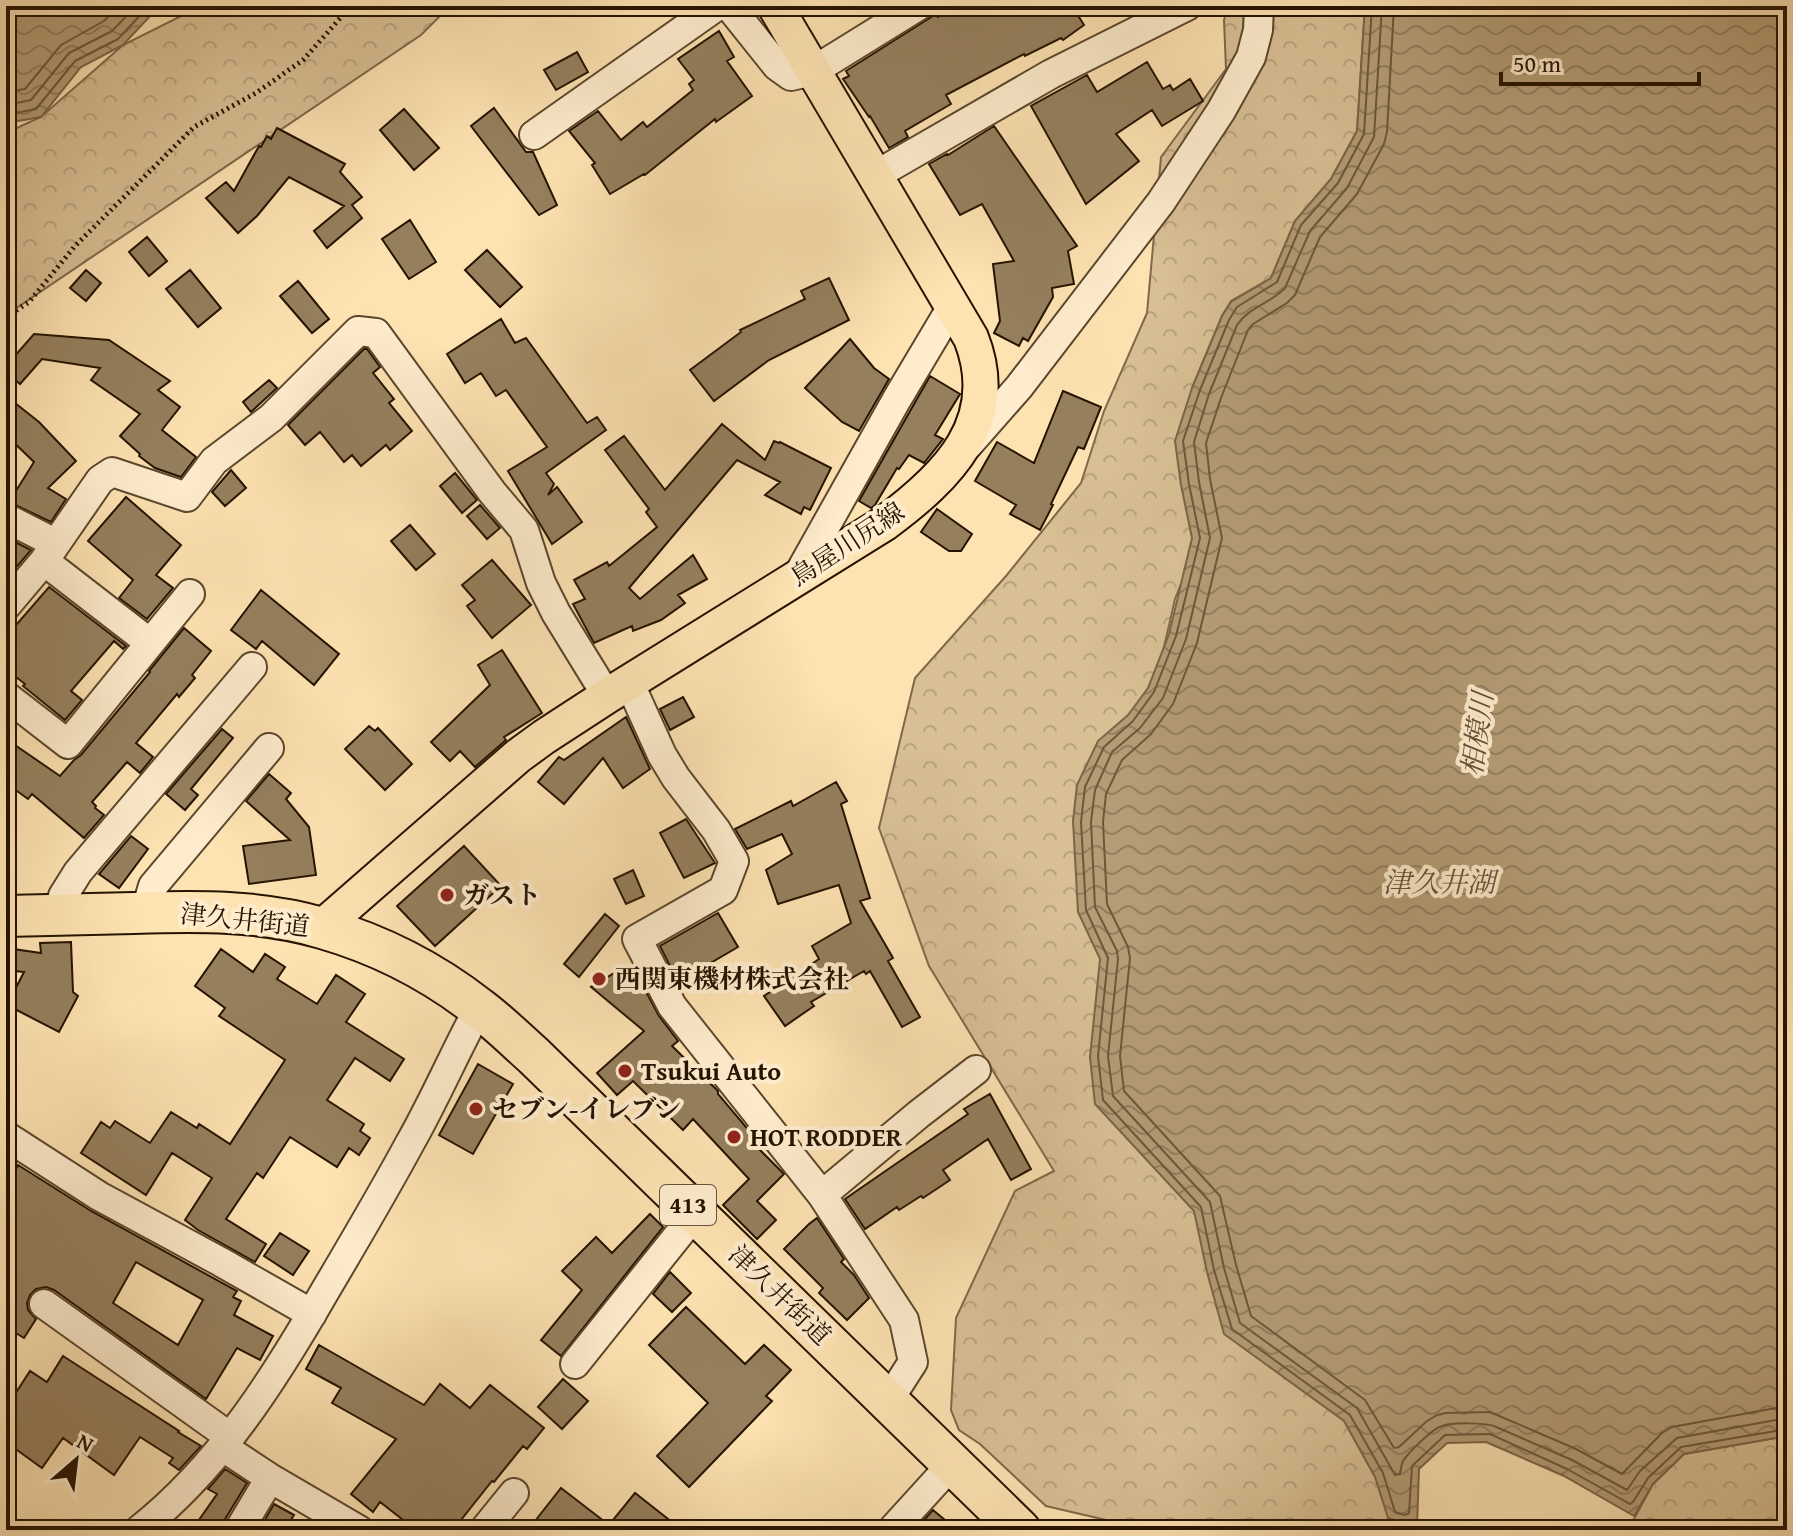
<svg xmlns="http://www.w3.org/2000/svg" width="1793" height="1536" font-family="'Gentium Book Plus','Noto Serif JP',serif">
	<style>
		.forest { fill: url(#forest-crowns); stroke: #7e694a; stroke-width: 2 }
		.water { fill: url(#water-waves); stroke: #7b6546; stroke-width: 2 }
		.lines { fill: none; stroke-linecap: round; stroke-linejoin: round }
		.shore { stroke: #6c583a; stroke-width: 2 }
		.building { fill: #957f5d; stroke: #251300; stroke-width: 2; fill-rule: evenodd }
		.minor-casing { stroke: #5b472c; stroke-width: 32 }
		.major-casing { stroke: #251300; stroke-width: 38 }
		.highway-casing { stroke: #251300; stroke-width: 44 }
		.path { stroke: #251300; stroke-width: 5; stroke-dasharray: 2 4; stroke-linecap: butt }
		.minor { stroke: #feeccd; stroke-width: 28 }
		.major { stroke: #fde2b2; stroke-width: 34 }
		.highway { stroke: #fde2b2; stroke-width: 40 }
		.poi-dot { fill: #8f2418; stroke: #feeccd; stroke-width: 3 }
		.labels { text-anchor: middle; stroke-width: 8; stroke-linejoin: round; paint-order: stroke }
		.shield { fill: #feeccd; stroke: #66543e; stroke-width: 2 }
		.shield-label { font-size: 24px; font-weight: bold; fill: #251300 }
		.street-label { font-size: 26px; fill: #251300; stroke: #feeccd }
		.poi-label { font-size: 26px; font-weight: bold; fill: #251300; stroke: #feeccd; text-anchor: start }
		.water-label { font-size: 28px; font-style: italic; fill: #655135; stroke: #feeccd }
	</style>
	<defs>
		<pattern id="forest-crowns" width="20" height="18" patternUnits="userSpaceOnUse" patternTransform="scale(2)"><rect width="20" height="18" fill="#d8bf94"/><path d="M2 6a3 3 0 1 1 6 0M12 15a3 3 0 1 1 6 0" fill="none" stroke="#b9a37e"/></pattern>
		<pattern id="water-waves" width="16" height="10" patternUnits="userSpaceOnUse" patternTransform="scale(2)"><rect width="16" height="10" fill="#b49c75"/><path d="M0 5q4-4 8 0t8 0" fill="none" stroke="#927e5e"/></pattern>
	</defs>
	<rect width="100%" height="100%" fill="#fde2b2"/>
	<filter id="stains"><feTurbulence type="fractalNoise" baseFrequency=".0025" numOctaves="4"/><feColorMatrix values="0 0 0 0 .2 0 0 0 0 .09 0 0 0 0 .02 0 0 0 .5 -.17"/></filter>
	<radialGradient id="worn" r=".72"><stop offset=".6" stop-color="#630" stop-opacity="0"/><stop offset="1" stop-color="#630" stop-opacity=".3"/></radialGradient>
	<path class="forest" d="M201,6H450L421,35L6,315V133L41,117L123,45Z
		M1228,6H1365L1357,131L1331,179L1295,221L1271,278L1231,301L1222,316L1192,388L1198,542L1175,599L1154,691L1106,963L1200,1214L1350,1424L1381,1481L1388,1518L1384,1530H1149L1046,1506L980,1444L959,1430L951,1410L956,1318L1015,1191L1054,1171L929,966L879,828L915,678L1006,576L1081,483L1104,411L1147,313L1161,157L1226,69L1224,20Z
		M1787,1436V1530H1628L1653,1484L1684,1454Z"/>
	<path class="water" d="M6,6H193L151,15L123,45L81,67L41,117L6,123Z
		M1365,6H1787V1436L1684,1454L1653,1484L1634,1516L1564,1476L1486,1442L1447,1443L1419,1469L1417,1527L1388,1518L1375,1477L1344,1421L1224,1334L1207,1272L1194,1211L1095,1104L1090,1057L1100,959L1078,912L1073,821L1077,785L1098,741L1128,715L1148,688L1169,634L1192,538L1181,485L1175,441L1192,388L1222,316L1231,302L1271,278L1295,221L1331,179L1357,131Z"/>
	<g class="lines">
		<path class="shore" d="M1372,6L1364,134L1338,183L1301,225L1277,282L1237,307L1229,320L1200,390L1183,441L1189,484L1200,538L1176,636L1154,692L1133,721L1104,747L1085,787L1081,822L1086,910L1108,958L1098,1056L1103,1100L1201,1207L1214,1270L1232,1329L1350,1415L1383,1473L1395,1512L1405,1515L1409,1513L1412,1466L1445,1435L1490,1434L1567,1469L1630,1504L1633,1502L1648,1478L1681,1447L1787,1429
			M1382,6L1374,137L1347,188L1310,231L1285,288C1271,303 1249,307 1237,325L1209,394L1194,442L1199,482L1210,538L1186,639L1163,698L1140,728L1112,752L1095,790L1091,822L1095,907L1117,951L1118,959L1108,1056L1113,1096L1210,1202L1224,1268L1240,1323L1357,1408L1395,1475L1400,1474C1401,1469 1401,1465 1403,1461C1408,1453 1433,1428 1442,1426C1453,1422 1483,1423 1494,1426L1572,1460L1627,1490L1640,1471L1677,1438L1787,1418
			M1394,6L1387,132L1384,144L1357,194L1320,237L1295,295L1287,303L1253,324L1248,330L1221,398L1206,443L1210,479L1222,538L1197,643L1173,704L1151,734L1122,760L1106,794L1103,822L1107,904L1128,947L1130,958L1120,1056L1124,1091L1220,1196L1236,1265L1251,1316L1365,1400L1394,1448L1399,1447L1427,1421L1437,1415L1446,1413L1490,1412L1576,1449L1622,1474L1662,1433L1672,1427L1787,1406
			M6,92L25,89L61,45L104,21L119,6
			M6,105L31,100L69,53L112,31L136,6
			M6,115L36,109L75,61L118,39L146,9L157,6"/>
	</g>
	<path class="building" d="M959,6H1072L1084,25L1063,40L1061,38L1025,56L1024,54L946,95L951,104L905,131L908,137L889,148L870,116L869,117L843,79L849,76L846,71L936,14L938,17Z
		M719,31L734,57L727,61L752,96L716,122L715,119L645,175L644,174L610,194L592,165L595,163L569,131L598,111L621,140L643,122L647,127L693,90L689,84L694,80L678,59Z
		M577,52L588,72L556,90L544,70Z
		M1147,62L1163,89L1170,85L1173,90L1190,79L1203,101L1162,126L1152,110L1116,134L1139,161L1086,204L1031,106L1087,75L1097,92Z
		M494,108L526,152H533L557,205L539,215L471,126Z
		M404,109L439,148L414,170L380,130Z
		M994,126L1077,246L1068,251L1074,284L1052,288L1053,297L1028,341L1023,338L1019,346L994,333L1000,321L993,264L1014,261L982,204L960,215L929,164L947,154L948,155Z
		M277,128L345,164L340,172L362,197L352,205L362,218L327,248L314,231L344,206L289,177L257,216L238,233L206,198L226,182L234,191L259,146L261,147L267,136L271,139Z
		M410,220L436,262L409,279L382,239Z
		M147,237L167,261L149,276L129,252Z
		M487,250L522,287L500,307L465,270Z
		M86,270L101,283L86,301L70,288Z
		M190,270L221,308L198,327L166,289Z
		M829,278L849,320L769,360L714,401L690,370L741,332L740,330L805,299L801,291Z
		M298,281L329,319L312,333L280,296Z
		M501,319L515,343L526,338L587,423L597,417L606,430L546,473L554,484L548,495L557,487L582,522L552,544L508,471L547,447L506,390L496,396L481,373L465,383L447,354Z
		M34,334L109,340L170,381L158,390L180,407L162,430L196,457L181,477L155,468L139,456L140,454L120,436L140,414L91,380L100,368L42,359L20,384L6,372V366Z
		M850,339L874,368L889,379L859,431L842,422L805,388Z
		M364,349H367L380,367L373,373L394,399L389,403L412,431L390,450L386,445L361,466L352,455L344,462L320,432L305,445L288,425Z
		M930,376L960,394L935,435L943,439L924,463L909,455L899,469L897,468L875,505L871,508L859,501Z
		M269,380L277,388L251,412L243,402Z
		M1063,391L1101,407L1084,449L1078,447L1051,504L1053,505L1040,530L1010,514L1016,505L975,481L997,442L1034,463Z
		M15,403L39,422L76,461L48,488L66,499L51,522L9,502L34,462L6,435V413Z
		M722,424L765,460L774,441L779,443L780,442L831,468L810,510L804,507L801,514L765,495L780,482L737,460L629,588L640,599L693,555L707,579L678,595L685,603L661,620L633,631L632,626L594,643L573,604L585,599L574,580L607,562L609,566L657,527L646,512L649,509L605,450L624,436L665,490Z
		M231,470L246,488L225,506L212,492Z
		M455,473L477,500L462,513L440,486Z
		M126,497L181,545L156,575L173,588L147,619L119,598L133,580L88,541Z
		M480,505L500,528L487,539L467,516Z
		M937,509L972,534L961,551H949L921,532Z
		M410,525L435,554L416,570L391,541Z
		M7,538L31,550L14,570L6,564Z
		M492,560L531,605L492,638L467,606L475,600L462,585Z
		M49,587L126,646L123,649L114,641L71,691L82,700L65,720L23,686L25,684L6,669V633L15,623L17,624Z
		M261,590L339,654L314,685L262,641L256,649L231,630Z
		M184,628L211,651L192,675L195,678L179,697L177,694L136,743L153,757L140,773L127,762L92,802L96,806L95,808L104,815L84,838L32,794L28,799L6,783V739L60,776L74,760L81,755L150,672L149,671Z
		M502,650L542,713L504,737L506,740L475,767L460,751L450,761L431,742L490,685L478,665Z
		M683,697L694,717L670,730L660,709Z
		M626,717L650,769L623,788L603,758L564,804L538,782L559,757L564,760Z
		M369,726L375,731L378,728L412,764L385,790L345,749Z
		M222,729L233,738L191,789L198,795L185,810L166,794Z
		M269,774L291,793L286,799L309,827L316,875L249,884L243,846L290,840L246,801Z
		M836,782L847,801L841,804L870,898L860,901L893,958L888,961L920,1017L902,1027L870,971L866,974L864,971L811,1002L814,1006L785,1026L764,996L819,959L812,946L851,923L839,885L778,904L766,870L792,854L782,834L747,849L735,829L791,801L793,806Z
		M686,819L715,863L684,878L660,833Z
		M131,836L148,849L119,888L99,874Z
		M464,846L501,886L435,946L397,906Z
		M633,870L644,896L626,904L614,879Z
		M718,913L738,947L678,982L660,946Z
		M605,914L619,926L579,977L564,964Z
		M71,942L73,992L78,996L59,1032L7,1005L24,972L6,970V948L41,953L40,943Z
		M221,949L253,972L265,954L285,967L277,979L317,1004L336,975L365,994L346,1022L404,1059L390,1081L355,1058L327,1100L364,1124L360,1131L370,1138L359,1155L349,1148L337,1167L290,1137L263,1178L257,1173L226,1219L266,1244L255,1262L198,1230L185,1220L212,1178L172,1153L146,1195L81,1153L101,1122L110,1128L115,1121L150,1143L171,1112L197,1128L199,1124L230,1144L285,1060L219,1016L225,1008L195,986Z
		M621,969L644,988L659,1016L678,1041L672,1046L718,1091V1094L757,1140L753,1143L784,1174L757,1201L776,1220L757,1239L723,1205L749,1179L693,1119L683,1130L633,1081L617,1095L597,1073L644,1031L591,987Z
		M478,1064L513,1084L473,1154L439,1135Z
		M990,1094L1031,1169L1011,1180L988,1139L943,1170L950,1180L923,1198L921,1196L899,1210L897,1207L865,1229L845,1199L968,1114L964,1109Z
		M18,1165L91,1211L237,1291L233,1297L241,1301L234,1315L273,1336L260,1360L237,1348L206,1399L54,1290L46,1287L36,1289L30,1295L27,1303L28,1310L36,1319L24,1338L6,1327V1187ZM136,1262L203,1300L178,1345L113,1303Z
		M650,1214L663,1227L561,1356L541,1340L582,1290L562,1271L596,1237L612,1253Z
		M817,1218L844,1259L841,1262L854,1275L869,1298L847,1320L819,1293L823,1288L784,1249L809,1224Z
		M280,1233L309,1251L293,1275L264,1256Z
		M670,1272L691,1293L672,1312L653,1294Z
		M686,1307L745,1364L764,1345L791,1370L766,1396L772,1401L689,1487L657,1456L708,1403L649,1345Z
		M319,1345L424,1405L440,1384L470,1408L490,1385L544,1428L527,1449L523,1446L494,1482L492,1481L453,1530H416L380,1502L373,1512L351,1494L396,1439L332,1403L341,1388L306,1369Z
		M63,1356L179,1431L178,1432L201,1446L179,1470L169,1463L173,1458L140,1437L114,1475L63,1438L42,1468L6,1442V1408L30,1371L47,1382Z
		M563,1379L588,1401L562,1429L538,1407Z
		M225,1469L247,1483L224,1521L222,1530H192L217,1494L208,1489Z
		M561,1488L609,1525L635,1493L682,1530H528Z
		M274,1504L294,1515L285,1530H259Z
		M933,1510L957,1530H915Z"/>
	<g class="lines">
		<defs>
			<path id="minor" d="M729,6L777,66L791,76L813,71L918,6
				M534,135L717,6
				M876,175L1051,74L1187,6
				M968,445L1019,387L1161,202L1221,111L1251,57L1258,30L1259,6
				M6,518L55,543
				M44,561L150,643
				M797,577L897,399L953,305
				M6,606L44,561L100,480L112,472L187,497L214,461L271,418L358,331L376,333L492,492L524,530L541,583L556,613L607,696
				M629,682L662,755L676,778L716,830L734,861L723,890L637,939L672,1006L822,1195L904,1320L913,1362L888,1401
				M6,696L68,744L190,594
				M145,913L153,886L269,748
				M58,914L63,896L78,872L252,667
				M6,1136L99,1196L221,1262L312,1314
				M822,1195L919,1114L976,1070
				M44,1304L230,1437
				M575,1364L696,1213
				M223,1447L270,1478L359,1530
				M139,1530C219,1467 275,1378 325,1291C354,1242 383,1193 410,1143C435,1099 455,1052 479,1008
				M239,1530L270,1478
				M484,1530L514,1493
				M892,1530L952,1464"/>
			<path id="major" d="M321,928L518,756L544,737L607,696L885,523C947,477 1004,422 971,338L775,6"/>
			<path id="highway" d="M6,916C49,915 91,914 134,913C197,911 261,910 322,928C378,944 433,972 479,1008C498,1022 516,1040 534,1056L1020,1530"/>
		</defs>
		<use href="#minor" class="minor-casing"/>
		<use href="#major" class="major-casing"/>
		<use href="#highway" class="highway-casing"/>
		<path class="path" d="M6,317L29,302L75,246L194,127L256,93L303,60L351,6"/>
		<use href="#minor" class="minor"/>
		<use href="#major" class="major"/>
		<use href="#highway" class="highway"/>
	</g>
	<g class="poi-dot">
		<circle cx="447" cy="895" r="8"/>
		<circle cx="599" cy="979" r="8"/>
		<circle cx="625" cy="1071" r="8"/>
		<circle cx="476" cy="1109" r="8"/>
		<circle cx="734" cy="1137" r="8"/>
	</g>
	<g class="labels">
		<rect class="shield" x="660" y="1185" width="56" height="40" rx="6"/>
		<g class="shield-label">
			<text x="688" y="1213">413</text>
		</g>
		<g class="street-label">
			<text transform="translate(847 544) rotate(-33)" y="9">鳥屋川尻線</text>
			<text transform="translate(245 920) rotate(6)" y="9">津久井街道</text>
			<text transform="translate(780 1295) rotate(44)" y="9">津久井街道</text>
		</g>
		<g class="poi-label">
			<text x="463" y="904">ガスト</text>
			<text x="615" y="988">西関東機材株式会社</text>
			<text x="641" y="1080">Tsukui Auto</text>
			<text x="492" y="1118">セブン-イレブン</text>
			<text x="750" y="1146">HOT RODDER</text>
		</g>
		<g class="water-label">
			<text transform="translate(1477 734) rotate(-82)" y="10">相模川</text>
			<text x="1439" y="892">津久井湖</text>
		</g>
	</g>
	<rect width="1793" height="1536" fill="none" stroke="#fde2b2" stroke-width="32"/>
	<rect x="8" y="8" width="1777" height="1520" fill="none" stroke="#251300" stroke-width="4"/>
	<rect x="16" y="16" width="1761" height="1504" fill="none" stroke="#251300" stroke-width="2"/>
	<g transform="translate(76 1460) rotate(28)" stroke="#feeccd" stroke-width="6" paint-order="stroke">
	<path d="M0-6L14 30L0 20L-14 30Z" fill="#251300"/>
	<text y="-12" font-size="22" font-weight="bold" text-anchor="middle" fill="#251300">N</text>
	</g>
	<path d="M1501 72v12h198v-12" fill="none" stroke="#251300" stroke-width="4"/>
	<text x="1513" y="72" font-size="24" fill="#251300" stroke="#feeccd" stroke-width="6" paint-order="stroke">50 m</text>
	<rect width="100%" height="100%" filter="url(#stains)"/>
	<rect width="100%" height="100%" fill="url(#worn)"/>
</svg>
